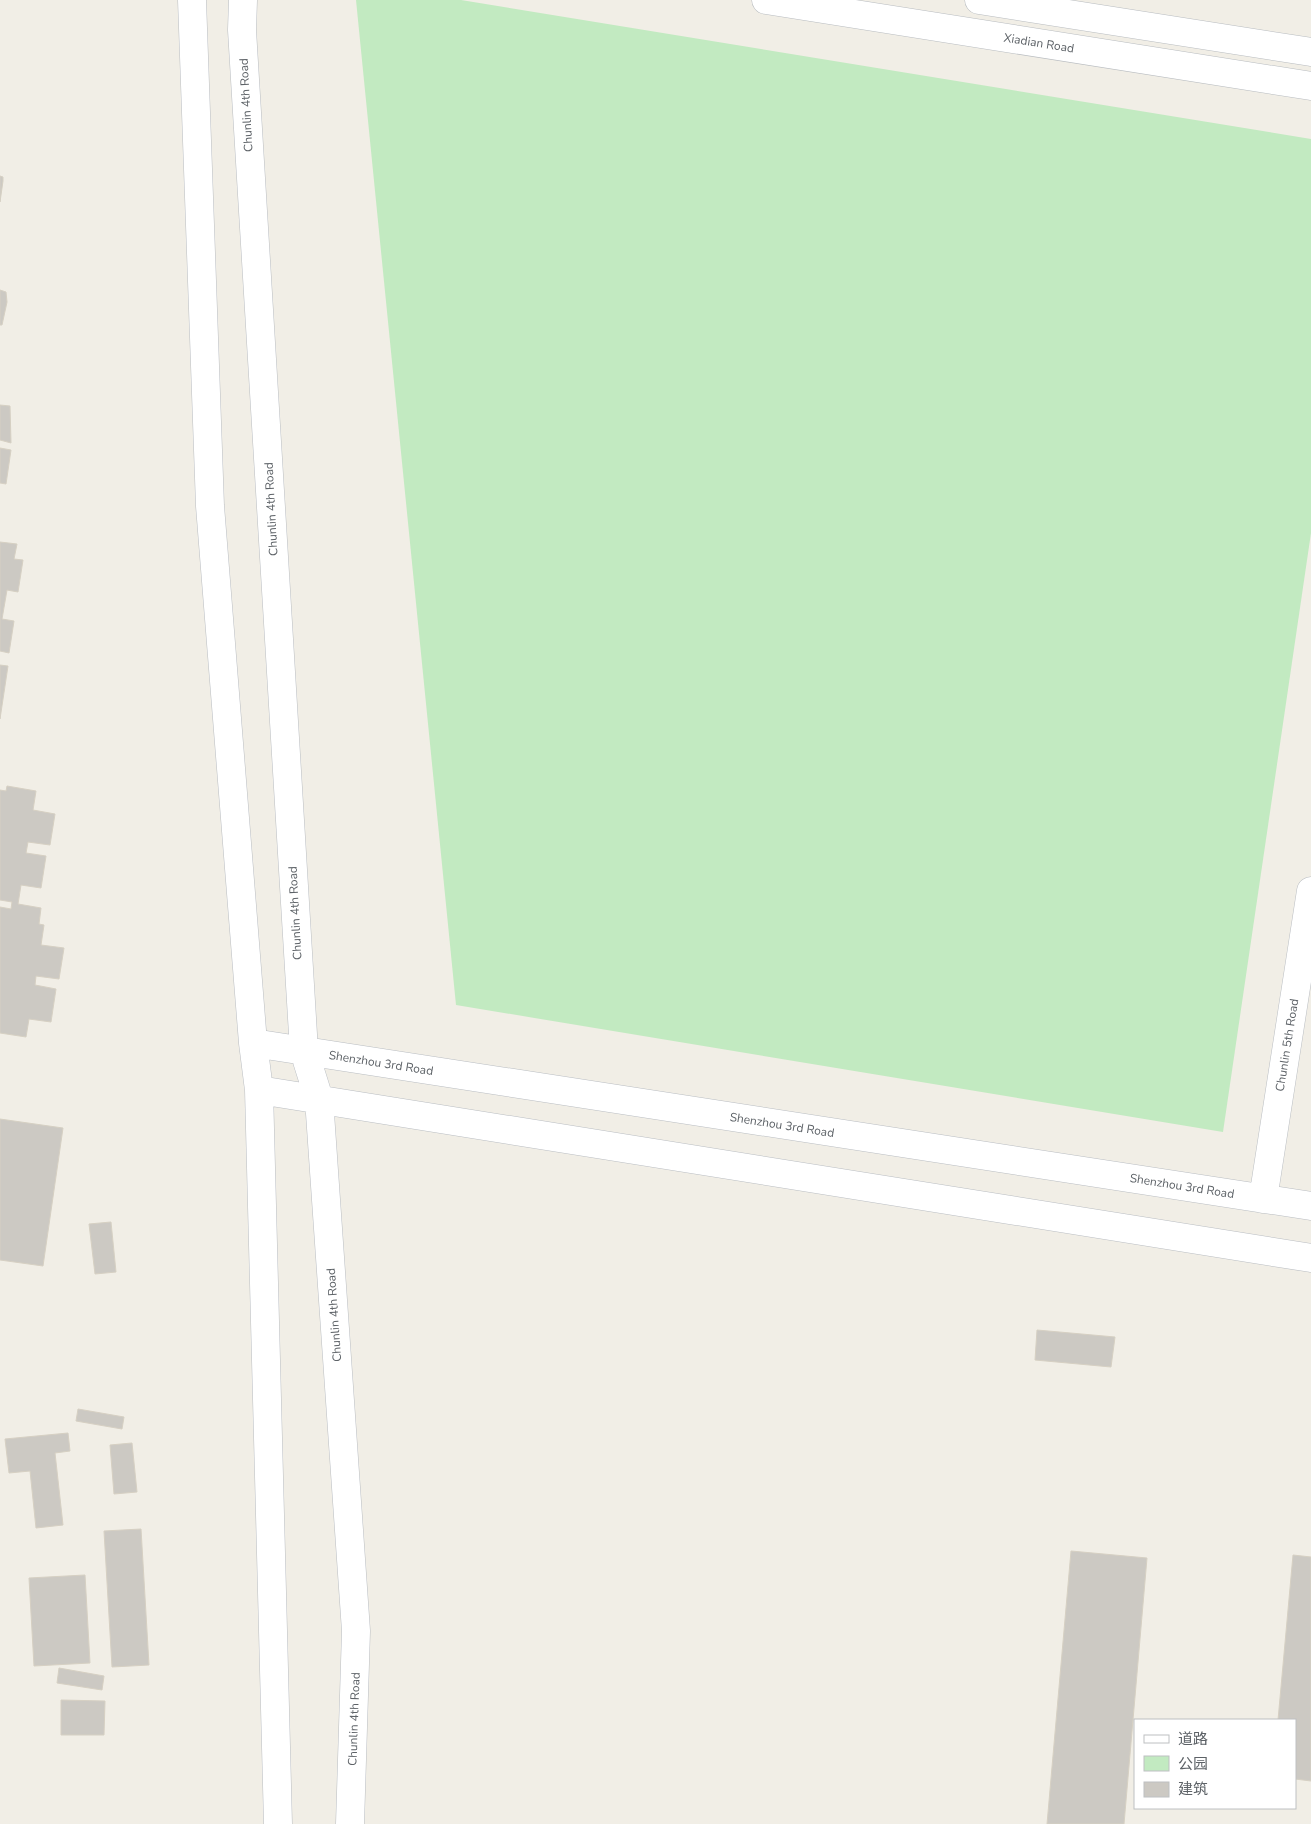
<svg xmlns="http://www.w3.org/2000/svg" width="1311" height="1824" font-family="'Nunito Sans','Noto Sans SC',sans-serif">
	<style>
		.green { fill: #c2eac1 }
		.building { fill: #ccc9c3; stroke: #d6d0c3 }
		.lines { fill: none; stroke-linecap: round; stroke-linejoin: round }
		.street-casing { stroke: #b8bcc0; stroke-width: 29 }
		.secondary-casing { stroke: #b9bdc2; stroke-width: 29 }
		.street { stroke: #fff; stroke-width: 28 }
		.secondary { stroke: #fff; stroke-width: 28 }
		.labels { text-anchor: middle; stroke-width: 4.5; stroke-linejoin: round; paint-order: stroke }
		.street-label { font-size: 12px; fill: #5d6267; stroke: #fff }
	</style>
	<rect width="100%" height="100%" fill="#f1eee6"/>
	<path class="green" d="M356,0H461L1311,139V533L1223,1132L456,1005Z"/>
	<path class="building" d="M0,176L3,177V181L0,202Z
		M0,290L6,292L7,302L2,325H0Z
		M0,405L10,406L11,443L0,440Z
		M0,448L11,450L6,484L0,483Z
		M0,542L17,544L14,559L23,560L18,592L7,590L2,619L14,621L9,653L0,651Z
		M0,665L8,666L0,719Z
		M7,786L36,791L33,810L55,814L50,845L28,842L26,853L46,856L41,888L21,885L18,904L41,908L39,924L44,925L41,945L64,948L59,979L36,976L35,985L56,989L51,1022L29,1019L26,1037L0,1033V907L11,909L12,902L0,900V790L6,791Z
		M0,1119L63,1128L43,1266L0,1260Z
		M111,1222L116,1272L95,1274L89,1224Z
		M1037,1330L1115,1337L1111,1367L1035,1360Z
		M78,1409L124,1417L122,1429L76,1421Z
		M68,1433L70,1451L55,1453L63,1525L36,1528L30,1471L9,1473L5,1439Z
		M132,1443L137,1492L114,1494L110,1445Z
		M141,1529L149,1665L112,1667L104,1531Z
		M1071,1551L1147,1558L1124,1824H1047Z
		M1293,1555L1311,1557V1781L1295,1779V1720H1278Z
		M85,1575L90,1663L34,1666L29,1578Z
		M59,1668L104,1676L102,1690L57,1683Z
		M61,1700L105,1701L104,1735H61Z"/>
	<g class="lines">
		<defs>
			<path id="street" d="M766,0L1311,86
				M979,0L1311,52"/>
			<path id="secondary" d="M192,0L210,506L253,1043L259,1090L278,1824
				M243,0L242,30L304,1051L319,1099L356,1631L350,1824
				M253,1043L1311,1206
				M259,1090L1311,1258
				M1263,1199L1311,891"/>
		</defs>
		<use href="#street" class="street-casing"/>
		<use href="#secondary" class="secondary-casing"/>
		<use href="#street" class="street"/>
		<use href="#secondary" class="secondary"/>
	</g>
	<g class="labels">
		<g class="street-label">
			<text transform="translate(1039 43) rotate(9)" y="4">Xiadian Road</text>
			<text transform="translate(246 105) rotate(-93)" y="4">Chunlin 4th Road</text>
			<text transform="translate(271 509) rotate(-93)" y="4">Chunlin 4th Road</text>
			<text transform="translate(295 913) rotate(-93)" y="4">Chunlin 4th Road</text>
			<text transform="translate(1287 1045) rotate(-81)" y="4">Chunlin 5th Road</text>
			<text transform="translate(381 1063) rotate(9)" y="4">Shenzhou 3rd Road</text>
			<text transform="translate(782 1125) rotate(9)" y="4">Shenzhou 3rd Road</text>
			<text transform="translate(1182 1186) rotate(9)" y="4">Shenzhou 3rd Road</text>
			<text transform="translate(334 1315) rotate(-94)" y="4">Chunlin 4th Road</text>
			<text transform="translate(354 1719) rotate(-88)" y="4">Chunlin 4th Road</text>
		</g>
	</g>
	<rect x="1134" y="1719" width="162" height="90" fill="#ffffff" stroke="#bec0c2"/>
	<rect x="1144" y="1735" width="25" height="8" fill="#ffffff" stroke="#bec0c2"/>
	<text x="1178" y="1744" font-size="15" fill="#5d6267">道路</text>
	<rect x="1144" y="1756" width="25" height="15" fill="#c2eac1" stroke="#bec0c2"/>
	<text x="1178" y="1769" font-size="15" fill="#5d6267">公园</text>
	<rect x="1144" y="1782" width="25" height="15" fill="#ccc9c3" stroke="#bec0c2"/>
	<text x="1178" y="1794" font-size="15" fill="#5d6267">建筑</text>
</svg>
